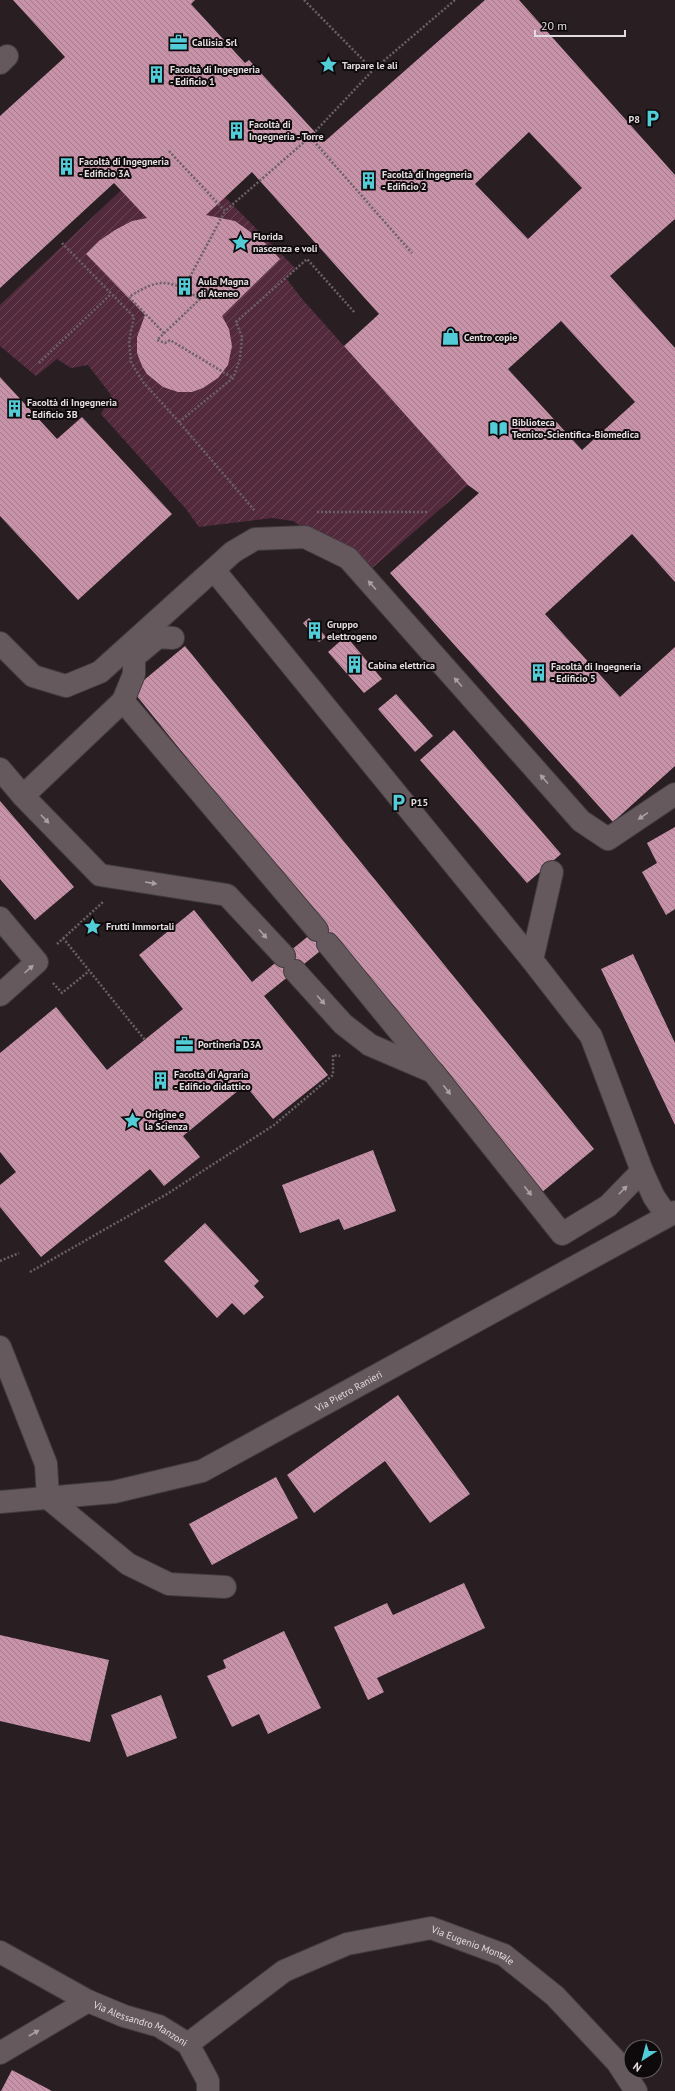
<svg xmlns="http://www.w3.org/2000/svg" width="675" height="2091" font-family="'PT Sans',sans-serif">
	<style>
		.garden { fill: url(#garden-furrows) }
		.building { fill: url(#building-back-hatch); fill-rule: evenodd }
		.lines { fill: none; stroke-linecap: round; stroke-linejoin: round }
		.minor-casing { stroke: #433c3e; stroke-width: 24 }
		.path { stroke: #6a6165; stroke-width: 2.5; stroke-dasharray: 2 2; stroke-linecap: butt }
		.minor { stroke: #65595d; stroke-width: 22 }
		.oneway { fill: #aaa1a4 }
		.labels { text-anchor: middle; stroke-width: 4; stroke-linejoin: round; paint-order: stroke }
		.poi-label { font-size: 10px; font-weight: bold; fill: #e3dcde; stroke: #0e0a0c; text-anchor: start }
		.street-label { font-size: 10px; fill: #e3dcde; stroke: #0e0a0c }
	</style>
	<defs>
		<pattern id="garden-furrows" width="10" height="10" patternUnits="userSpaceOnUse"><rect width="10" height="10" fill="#532a3c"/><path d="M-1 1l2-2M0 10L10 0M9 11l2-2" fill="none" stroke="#6c4858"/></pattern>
		<pattern id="building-back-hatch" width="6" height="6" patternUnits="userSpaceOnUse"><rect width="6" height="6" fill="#c893a8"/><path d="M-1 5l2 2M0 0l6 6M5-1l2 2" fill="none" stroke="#a07b8a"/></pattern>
	</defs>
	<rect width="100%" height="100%" fill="#291f23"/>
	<path class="garden" d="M173,141L225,197L296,269L286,278L302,299L468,485L370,570L293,521L272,518L199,527L186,509L101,414L111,395L88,365L71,368L57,359L36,376L0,346V305Z"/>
	<path class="building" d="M13,0H195L191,4L245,63L249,60L324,142L485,0H519L675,175V219L610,276L675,348V582L632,534L545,614L620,697L675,647V766L613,822L390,573L479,493L468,485L344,346L379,314L252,172L206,215L235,221L263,241L280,259L222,316L229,329L232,346L228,365L218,378L203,388L192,392H178L163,387L147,374L142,366L137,353V337L145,315L86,254L99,241L115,230L132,221L147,218L114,183L0,288V116L65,57ZM529,132L582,188L528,239L475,184ZM561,321L635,402L582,450L508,369Z
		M0,377L57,439L82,417L172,514L78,600L0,516Z
		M309,618L326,637L319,642L303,623Z
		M346,636L382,679L364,693L328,652Z
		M185,646L594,1149L541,1193L334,940L264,996L328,1075L273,1119L245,1085L183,1136L200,1157L164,1186L150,1169L41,1257L0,1207V1185L16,1172L0,1152V1053L56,1007L107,1070L183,1009L139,955L194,910L252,982L322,925L132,690Z
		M396,694L433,736L415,752L378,709Z
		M454,730L561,854L527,883L420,760Z
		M0,801L74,887L35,920L0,879Z
		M675,827V909L666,915L642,872L657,863L647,843Z
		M633,954L675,1043V1125L601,969Z
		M373,1150L396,1211L344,1230L339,1219L300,1233L282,1185Z
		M205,1223L259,1281L254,1286L264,1297L244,1315L232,1303L217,1318L164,1261Z
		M398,1395L470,1494L430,1523L385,1461L314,1513L287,1475Z
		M276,1477L298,1518L212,1565L189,1524Z
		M464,1583L485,1628L377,1678L384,1692L368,1700L334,1627L387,1603L393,1615Z
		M284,1631L321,1708L268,1734L259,1714L232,1727L207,1676L226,1668L223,1660Z
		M0,1635L109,1660L90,1742L0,1721Z
		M161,1695L177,1738L127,1757L111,1715Z
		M12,2070L52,2091H1Z"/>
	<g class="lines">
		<defs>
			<g id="minor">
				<path d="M0,63L7,56"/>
				<path d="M214,570L532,960L591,1036L642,1171L608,1206L562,1234L433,1072L370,1045L343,1024L295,971"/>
				<path d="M0,643L33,676L66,686L100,672L233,552L255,539L305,537L348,558L581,821L608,839L675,794"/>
				<path d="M123,701L134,674V657L158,637L173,638"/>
				<path d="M0,769L23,796L100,875L227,895L284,956"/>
				<path d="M23,796L123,701L317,930"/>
				<path d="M0,918L37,962L0,995"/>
				<path d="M328,944L431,1070"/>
				<path d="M532,960L552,872"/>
				<path d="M642,1171L654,1197L667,1216"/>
				<path d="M0,1347L46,1464L48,1498"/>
				<path d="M48,1498L128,1564L169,1584L225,1587"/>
				<path id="s1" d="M0,1502L114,1492L202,1471L675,1212"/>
				<path id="s2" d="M0,1952L88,2001L124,2016L159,2026L188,2044L208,2081V2091"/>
				<path id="s3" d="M188,2044L284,1971L347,1944L431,1928L504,1955L555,1996L617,2062L636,2091"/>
				<path d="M0,2053L88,2001"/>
			</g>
		</defs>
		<use href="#minor" class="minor-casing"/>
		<path class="path" d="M304,0L373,70L455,0
			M310,137L373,70
			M169,151L225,211L310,137L412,253
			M62,243L134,317L129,341L131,362L143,382L179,422L255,511
			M184,288L225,211
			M164,333L129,297C160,277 170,279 200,299L157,340L165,343L170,340L233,378
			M39,363L111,294
			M179,422L233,378L240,359L242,337L236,322L307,259L355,313
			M317,512H427
			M63,938L145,1040
			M57,944L103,902
			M53,983L62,993L89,971
			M0,1261L19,1253
			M30,1272L167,1194L274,1125L333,1075V1055L340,1056"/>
		<use href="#minor" class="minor"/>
	</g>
	<defs><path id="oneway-solid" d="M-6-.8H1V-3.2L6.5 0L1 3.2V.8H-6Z"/></defs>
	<g class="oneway">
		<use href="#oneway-solid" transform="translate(372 585) rotate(-132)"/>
		<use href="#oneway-solid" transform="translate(458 682) rotate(-132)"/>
		<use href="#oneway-solid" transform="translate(544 779) rotate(-132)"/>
		<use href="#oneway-solid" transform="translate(643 816) rotate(146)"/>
		<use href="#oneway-solid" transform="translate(45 819) rotate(46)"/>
		<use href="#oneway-solid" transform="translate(151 883) rotate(9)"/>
		<use href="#oneway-solid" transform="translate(263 934) rotate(48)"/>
		<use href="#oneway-solid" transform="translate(29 969) rotate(-42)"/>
		<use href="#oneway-solid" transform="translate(321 1000) rotate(48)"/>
		<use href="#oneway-solid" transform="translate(447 1090) rotate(52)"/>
		<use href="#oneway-solid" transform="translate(623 1190) rotate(-45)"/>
		<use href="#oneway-solid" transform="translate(528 1191) rotate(52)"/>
		<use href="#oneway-solid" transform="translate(34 2033) rotate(-30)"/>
	</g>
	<defs>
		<symbol id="office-bare" viewBox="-9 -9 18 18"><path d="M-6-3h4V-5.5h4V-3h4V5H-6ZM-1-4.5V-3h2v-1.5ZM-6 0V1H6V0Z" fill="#52ccd6" stroke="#0e0a0c" stroke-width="2.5" paint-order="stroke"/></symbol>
		<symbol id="sight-bare" viewBox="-9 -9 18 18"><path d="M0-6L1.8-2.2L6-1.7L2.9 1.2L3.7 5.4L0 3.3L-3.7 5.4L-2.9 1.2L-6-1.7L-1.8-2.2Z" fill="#52ccd6" stroke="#0e0a0c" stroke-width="2.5" paint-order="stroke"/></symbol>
		<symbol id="building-bare" viewBox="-9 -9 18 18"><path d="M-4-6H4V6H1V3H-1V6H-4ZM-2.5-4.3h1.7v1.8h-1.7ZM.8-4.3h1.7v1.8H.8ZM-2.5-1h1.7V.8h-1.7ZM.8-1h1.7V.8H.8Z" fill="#52ccd6" stroke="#0e0a0c" stroke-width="2.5" paint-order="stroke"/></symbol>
		<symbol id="parking-bare" viewBox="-9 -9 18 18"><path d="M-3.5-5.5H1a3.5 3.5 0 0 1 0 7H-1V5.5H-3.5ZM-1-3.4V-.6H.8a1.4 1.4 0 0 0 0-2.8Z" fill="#52ccd6" stroke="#0e0a0c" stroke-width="2.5" paint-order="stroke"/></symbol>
		<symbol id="shop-bare" viewBox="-9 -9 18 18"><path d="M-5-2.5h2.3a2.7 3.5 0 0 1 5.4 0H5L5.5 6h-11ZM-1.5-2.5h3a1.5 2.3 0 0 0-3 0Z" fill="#52ccd6" stroke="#0e0a0c" stroke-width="2.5" paint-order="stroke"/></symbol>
		<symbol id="library-bare" viewBox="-9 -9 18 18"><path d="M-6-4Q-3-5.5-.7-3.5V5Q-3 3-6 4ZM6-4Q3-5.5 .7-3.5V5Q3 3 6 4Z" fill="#52ccd6" stroke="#0e0a0c" stroke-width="2.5" paint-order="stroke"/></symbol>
	</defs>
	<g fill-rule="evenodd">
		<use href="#office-bare" x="166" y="30" width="25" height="25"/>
		<use href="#sight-bare" x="316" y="52" width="25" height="25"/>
		<use href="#building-bare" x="144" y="62" width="25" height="25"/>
		<use href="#parking-bare" x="640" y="106" width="25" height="25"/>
		<use href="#building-bare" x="224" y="118" width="25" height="25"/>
		<use href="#building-bare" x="54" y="154" width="25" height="25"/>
		<use href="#building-bare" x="356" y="168" width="25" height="25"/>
		<use href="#sight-bare" x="228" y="230" width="25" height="25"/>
		<use href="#building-bare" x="172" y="274" width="25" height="25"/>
		<use href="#shop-bare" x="438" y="324" width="25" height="25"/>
		<use href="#building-bare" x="2" y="396" width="25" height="25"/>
		<use href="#library-bare" x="486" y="416" width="25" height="25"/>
		<use href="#building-bare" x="302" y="618" width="25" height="25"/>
		<use href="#building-bare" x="342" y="652" width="25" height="25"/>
		<use href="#building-bare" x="526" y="660" width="25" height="25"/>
		<use href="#parking-bare" x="386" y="790" width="25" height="25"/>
		<use href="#sight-bare" x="80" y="914" width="25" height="25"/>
		<use href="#office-bare" x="172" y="1032" width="25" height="25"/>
		<use href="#building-bare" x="148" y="1068" width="25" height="25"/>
		<use href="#sight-bare" x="120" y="1108" width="25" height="25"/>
	</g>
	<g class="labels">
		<g class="poi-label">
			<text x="192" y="46">Callisia Srl</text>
			<text x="342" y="69">Tarpare le ali</text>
			<text x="170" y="73">Facoltà di Ingegneria<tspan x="170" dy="12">- Edificio 1</tspan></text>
			<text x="640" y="123" text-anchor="end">P8</text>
			<text x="249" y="128">Facoltà di<tspan x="249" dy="12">Ingegneria - Torre</tspan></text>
			<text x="79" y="165">Facoltà di Ingegneria<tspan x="79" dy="12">- Edificio 3A</tspan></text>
			<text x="382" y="178">Facoltà di Ingegneria<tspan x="382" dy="12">- Edificio 2</tspan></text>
			<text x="253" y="240">Florida<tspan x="253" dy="12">nascenza e voli</tspan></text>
			<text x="198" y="285">Aula Magna<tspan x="198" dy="12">di Ateneo</tspan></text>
			<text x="464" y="341">Centro copie</text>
			<text x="27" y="406">Facoltà di Ingegneria<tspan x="27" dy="12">- Edificio 3B</tspan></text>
			<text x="512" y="426">Biblioteca<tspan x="512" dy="12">Tecnico-Scientifica-Biomedica</tspan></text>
			<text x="327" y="628">Gruppo<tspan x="327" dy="12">elettrogeno</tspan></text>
			<text x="368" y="669">Cabina elettrica</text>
			<text x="551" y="670">Facoltà di Ingegneria<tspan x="551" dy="12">- Edificio 5</tspan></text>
			<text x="411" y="806">P15</text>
			<text x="106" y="930">Frutti Immortali</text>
			<text x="198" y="1048">Portineria D3A</text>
			<text x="174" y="1078">Facoltà di Agraria<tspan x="174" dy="12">- Edificio didattico</tspan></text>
			<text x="145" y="1118">Origine e<tspan x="145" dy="12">la Scienza</tspan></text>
		</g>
		<g class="street-label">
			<text dy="4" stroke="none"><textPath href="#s1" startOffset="372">Via Pietro Ranieri</textPath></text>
			<text dy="4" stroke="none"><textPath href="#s3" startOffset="320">Via Eugenio Montale</textPath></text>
			<text dy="4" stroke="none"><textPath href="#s2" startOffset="158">Via Alessandro Manzoni</textPath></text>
		</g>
	</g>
	<g transform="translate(643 2059) rotate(216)"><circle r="19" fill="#0e0a0c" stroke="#635e60"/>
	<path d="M0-3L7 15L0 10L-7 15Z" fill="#52ccd6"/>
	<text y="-6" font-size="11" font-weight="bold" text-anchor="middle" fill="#e3dcde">N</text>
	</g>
	<path d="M535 30v6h90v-6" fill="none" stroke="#e3dcde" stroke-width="2"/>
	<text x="541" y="30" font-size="12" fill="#e3dcde" stroke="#0e0a0c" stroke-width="3" paint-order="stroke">20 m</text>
</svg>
